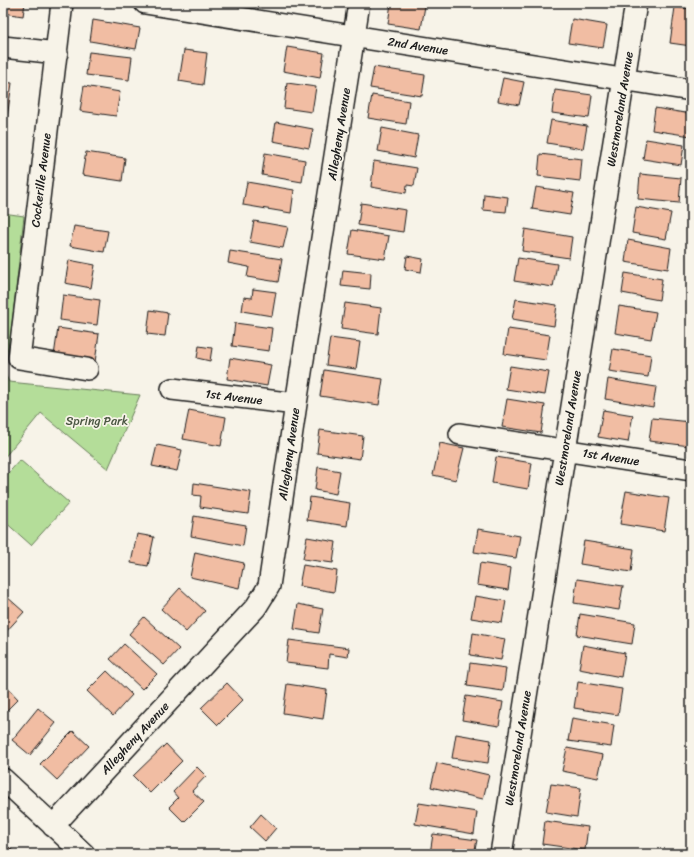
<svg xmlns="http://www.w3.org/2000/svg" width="694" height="857" font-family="Sriracha,sans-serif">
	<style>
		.green { fill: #b4dd99; stroke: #687c5a }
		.building { fill: #f1bda3; stroke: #1c1c1c }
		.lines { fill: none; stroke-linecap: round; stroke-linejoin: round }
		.street-casing { stroke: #1c1c1c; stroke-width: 24 }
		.street { stroke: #f7f3e8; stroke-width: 21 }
		.labels { text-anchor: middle; stroke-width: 3.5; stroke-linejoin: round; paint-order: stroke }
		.street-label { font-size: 12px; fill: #1c1c1c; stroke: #f7f3e8 }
		.park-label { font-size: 12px; fill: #4a5642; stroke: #f7f3e8 }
	</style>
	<rect width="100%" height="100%" fill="#f7f3e8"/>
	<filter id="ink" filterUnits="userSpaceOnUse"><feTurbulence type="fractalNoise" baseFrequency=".025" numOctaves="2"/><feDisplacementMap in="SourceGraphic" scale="8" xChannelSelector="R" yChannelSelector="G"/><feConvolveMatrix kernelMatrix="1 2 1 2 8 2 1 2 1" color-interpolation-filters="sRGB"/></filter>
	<g filter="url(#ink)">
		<path class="green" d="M3,213L24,216L11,334L3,368Z
			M3,370L9,382L140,395L108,469L41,413L3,459Z
			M20,460L69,503L31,545L3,520V479Z"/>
		<path class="building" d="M3,3H25L23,16L3,13Z
			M391,3H406L425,6L421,29L388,24Z
			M675,7L691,9V46L670,43Z
			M572,19L607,25L603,48L568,43Z
			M93,20L140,28L136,49L90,41Z
			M287,47L324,53L320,78L283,71Z
			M184,50L207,53L203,85L179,81Z
			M89,52L132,57L129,80L86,75Z
			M374,67L425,75L422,96L370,88Z
			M503,78L524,82L519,105L498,101Z
			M3,82L12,83L6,125H3Z
			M287,83L316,87L312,112L284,108Z
			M84,86L120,92L116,116L80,111Z
			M555,90L592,95L589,118L552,113Z
			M372,95L409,101L406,124L368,118Z
			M655,108L691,114V136L652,130Z
			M551,120L587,126L583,149L547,143Z
			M276,122L313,129L309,148L273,141Z
			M382,128L418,135L414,158L378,151Z
			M646,139L684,145L681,165L643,159Z
			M86,152L125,158L122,181L82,175Z
			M265,153L305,160L302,182L262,175Z
			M540,154L582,159L580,181L538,176Z
			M374,161L417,168L414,186L407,185L406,193L371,187Z
			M640,174L681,178L679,203L638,199Z
			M247,182L294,190L291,213L243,205Z
			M536,187L574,193L570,215L532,209Z
			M484,194L508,197L506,212L483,210Z
			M361,203L406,210L403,232L358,225Z
			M636,207L671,213L666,239L632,233Z
			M254,221L288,227L283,248L250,242Z
			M74,226L108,231L104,252L70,246Z
			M525,229L572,237L569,258L522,251Z
			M352,230L389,236L385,259L348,254Z
			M628,240L671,248L668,269L625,262Z
			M230,251L282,259L278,282L247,277L249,267L228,263Z
			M407,256L423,259L421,272L405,269Z
			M518,258L557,264L553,287L514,281Z
			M69,260L95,265L91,288L65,283Z
			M343,270L371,273L370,289L341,286Z
			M625,273L662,279L659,300L622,293Z
			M253,289L276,292L272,316L242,311L244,297L252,298Z
			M63,295L100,300L97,325L60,320Z
			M516,299L557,305L554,326L512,319Z
			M345,303L381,308L378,334L341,329Z
			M619,306L656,312L651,339L615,333Z
			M150,310L168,313L165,336L147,334Z
			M235,323L272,328L269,351L232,346Z
			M58,328L99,334L95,362L54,356Z
			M508,329L550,335L546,360L504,354Z
			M330,338L360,342L356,369L326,365Z
			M199,346L212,348L210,361L197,358Z
			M613,349L651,355L648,377L609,371Z
			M230,358L271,365L267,386L227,379Z
			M510,366L549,372L545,395L506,389Z
			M324,370L383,379L379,405L320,396Z
			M608,379L656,387L653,407L605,399Z
			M507,399L545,405L541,433L502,427Z
			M189,410L226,417L221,446L183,439Z
			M603,410L633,415L628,442L598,437Z
			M652,418L691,422L690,446L649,441Z
			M320,430L363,436L360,459L317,453Z
			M440,443L464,448L456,480L433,475Z
			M157,445L182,450L177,471L152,466Z
			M496,457L532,463L528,489L492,483Z
			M318,467L340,471L336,494L315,490Z
			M194,483L251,492L248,514L200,507L201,496L193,495Z
			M626,491L669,498L664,531L620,524Z
			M310,497L350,503L347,526L307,520Z
			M194,516L246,525L243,546L191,536Z
			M478,529L520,536L516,558L474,552Z
			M137,534L154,537L148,566L131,563Z
			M307,537L336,542L333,563L303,559Z
			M584,541L634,549L631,572L580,564Z
			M195,552L244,563L239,588L190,577Z
			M480,563L511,568L508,590L477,585Z
			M303,565L337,571L334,592L299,586Z
			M577,579L623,586L619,610L574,603Z
			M180,588L205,611L186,632L161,609Z
			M6,596L24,612L3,635V599Z
			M475,596L506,601L502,623L471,618Z
			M298,604L323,609L319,633L294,629Z
			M580,614L635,623L632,644L577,635Z
			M144,617L179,649L164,665L129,634Z
			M473,633L505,639L501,660L470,655Z
			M289,640L349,648L348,657L329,654L328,668L286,663Z
			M124,644L157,674L142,689L110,659Z
			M583,645L625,653L621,677L579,669Z
			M470,663L506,668L503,691L467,686Z
			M107,671L132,695L113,716L87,691Z
			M578,682L622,689L618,715L574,708Z
			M3,683L18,699L3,714Z
			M227,683L243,700L218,725L201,708Z
			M287,684L327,690L323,719L283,713Z
			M466,696L503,702L499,726L462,720Z
			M38,708L56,723L30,755L12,740Z
			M572,718L614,725L611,747L568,741Z
			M73,731L89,746L57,780L40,764Z
			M456,734L491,740L488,763L452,758Z
			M166,744L182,761L150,793L133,776Z
			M567,748L603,755L598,778L562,771Z
			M437,763L489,775L483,799L431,787Z
			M197,767L206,776L192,791L204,802L184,822L169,807L178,798L173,792Z
			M551,784L581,788L577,817L546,812Z
			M419,803L477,812L474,834L415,824Z
			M261,814L276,828L265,841L250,827Z
			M545,821L588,827L585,850L542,844Z
			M433,834L477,840L474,854H430Z
			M9,847L16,854H3Z"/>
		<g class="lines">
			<defs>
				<path id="street" d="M62,3L38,207L19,358L87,369
					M145,3L691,90
					M3,47L57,53
					M172,389L296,404
					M460,434L691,470
					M3,779L84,854
					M53,826L256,607L269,586L296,404L359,3
					M501,854L636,3"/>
			</defs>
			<use href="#street" class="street-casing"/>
			<use href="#street" class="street"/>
		</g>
	</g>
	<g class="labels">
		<g class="street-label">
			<text transform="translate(418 46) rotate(9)" y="4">2nd Avenue</text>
			<text transform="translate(620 109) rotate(-81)" y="4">Westmoreland Avenue</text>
			<text transform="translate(339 134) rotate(-81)" y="4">Allegheny Avenue</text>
			<text transform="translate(41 180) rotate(-83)" y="4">Cockerille Avenue</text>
			<text transform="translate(234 397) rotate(7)" y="4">1st Avenue</text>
			<text transform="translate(568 428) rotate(-81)" y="4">Westmoreland Avenue</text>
			<text transform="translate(289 454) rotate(-82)" y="4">Allegheny Avenue</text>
			<text transform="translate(611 457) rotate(9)" y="4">1st Avenue</text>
			<text transform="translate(135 738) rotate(-47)" y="4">Allegheny Avenue</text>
			<text transform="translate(518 748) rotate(-81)" y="4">Westmoreland Avenue</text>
		</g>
		<g class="park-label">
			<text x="97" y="425">Spring Park</text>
		</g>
	</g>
	<rect width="694" height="857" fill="none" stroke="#f7f3e8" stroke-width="16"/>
	<rect x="8" y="8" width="678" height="841" fill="none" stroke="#1c1c1c" stroke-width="1.5" filter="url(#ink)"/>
</svg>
